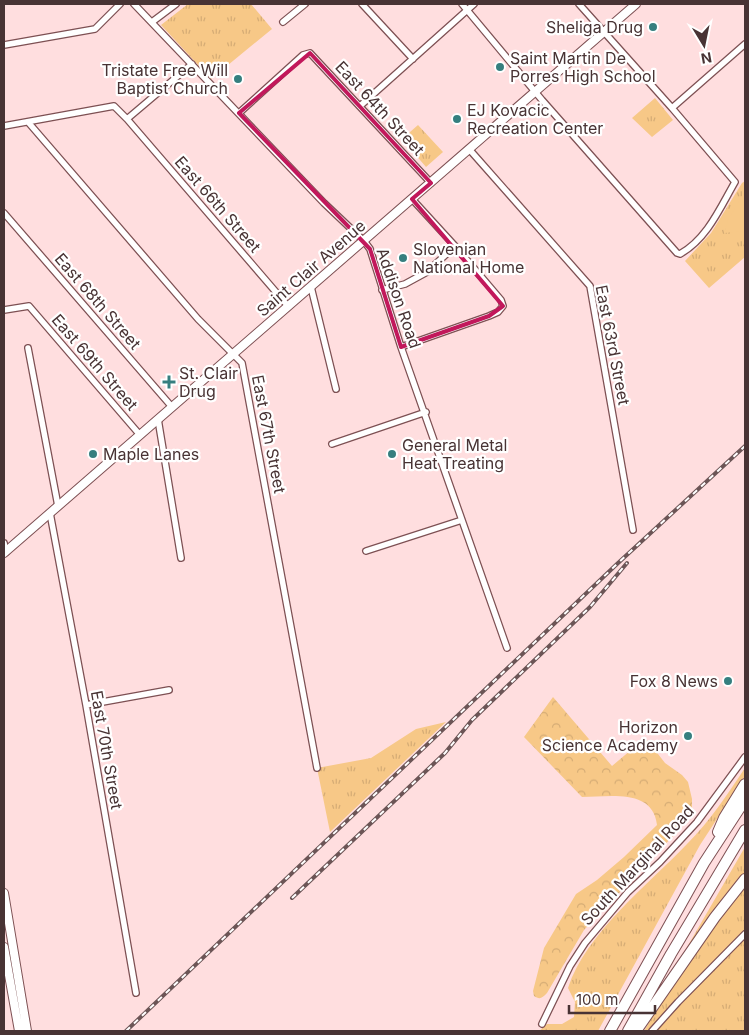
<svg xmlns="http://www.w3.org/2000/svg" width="749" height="1035" font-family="Inter,sans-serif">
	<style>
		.grass { fill: url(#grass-tufts) }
		.forest { fill: url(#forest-crowns) }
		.pitch { fill: #f7c887 }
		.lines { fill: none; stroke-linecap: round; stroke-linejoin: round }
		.minor-casing { stroke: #7d5053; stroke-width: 8 }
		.secondary-casing { stroke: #7d5053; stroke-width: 10 }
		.motorway-casing { stroke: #7d5053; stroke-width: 12 }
		.minor { stroke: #fff; stroke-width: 5.5 }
		.secondary { stroke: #fff; stroke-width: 8 }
		.motorway { stroke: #fff; stroke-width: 10 }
		.rail-casing { stroke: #6c5556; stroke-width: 4 }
		.rail { stroke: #fff; stroke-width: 2; stroke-dasharray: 5.5; stroke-linecap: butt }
		.marked { fill: none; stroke: #c2185b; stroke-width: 4; stroke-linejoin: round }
		.poi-dot { fill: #367f7f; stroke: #fff; stroke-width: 2 }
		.labels { text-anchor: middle; stroke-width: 4.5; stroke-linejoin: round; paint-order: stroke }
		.poi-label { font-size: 16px; fill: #483334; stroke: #fff; text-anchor: start }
		.street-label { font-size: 16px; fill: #483334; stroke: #fff }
	</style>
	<defs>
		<pattern id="grass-tufts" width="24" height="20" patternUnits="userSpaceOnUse" patternTransform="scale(1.25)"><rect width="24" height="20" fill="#f7c887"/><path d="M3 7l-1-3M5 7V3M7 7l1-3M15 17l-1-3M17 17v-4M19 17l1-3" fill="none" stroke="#d5ac75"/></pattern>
		<pattern id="forest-crowns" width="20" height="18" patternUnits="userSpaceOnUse" patternTransform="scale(1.25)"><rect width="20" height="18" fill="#f7c887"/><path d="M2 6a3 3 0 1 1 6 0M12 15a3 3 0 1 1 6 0" fill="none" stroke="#d5ac75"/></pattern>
	</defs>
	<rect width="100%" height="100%" fill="#ffdedf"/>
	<path class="grass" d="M188,4H251L272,29L211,79L161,25Z
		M655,98L673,120L652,137L632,118Z
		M418,125L443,152L426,167L402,139Z
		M745,181V257L709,288L685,261L711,233L742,183Z
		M446,722L330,832L317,768L371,758L416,729Z
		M745,768V776L700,845L598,1031H539L547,1024H562L574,1017L575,1002L568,988C586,933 648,885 687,844C710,821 727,795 745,768Z
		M745,847V875L688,950L686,949Z
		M745,886V1031H644L657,1009L729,905Z"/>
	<path class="forest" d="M553,697L612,766L644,739L648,741L665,763L682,775L688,782L692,799V816L584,930L547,993C542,998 540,1000 534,996L533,991L544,948L576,894L597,880L624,857L657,825C653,788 609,797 582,797L524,737Z"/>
	<path class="pitch" d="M745,191V231L724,233L728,220Z"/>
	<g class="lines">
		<defs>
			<path id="minor" d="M134,4L324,203L364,241L370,249L401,347L507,648
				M362,4L413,59
				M462,4L542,100L677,253L680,254C707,239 720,208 735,182L672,108L579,4
				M152,22L176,4
				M283,22L305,4
				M4,45L95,29L120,4
				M360,106L474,4
				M672,108L745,44
				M239,113L303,55L310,53L431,183
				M127,119L192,64
				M28,122L198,319L242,363L317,768
				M4,126L114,106L127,119L288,306
				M469,149L590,286L633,530
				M4,213L172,407
				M311,287L336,389
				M382,290L405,284L427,272L455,246
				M4,310L29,306L140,435
				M401,347L489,316L498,312L503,306L501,300L455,246L412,199
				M28,348L58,506
				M158,419L181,558
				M332,444L426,412
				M50,513L86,705L136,993
				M4,543L6,552
				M366,551L462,520
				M86,705L169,690
				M542,1024L570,966L585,943L628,892L660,862L697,822L745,757
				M652,1031L678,1002L745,934"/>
			<path id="secondary" d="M4,553L636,4
				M4,893L27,1031
				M4,947L19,1031"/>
			<path id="motorway" d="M718,832L724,818L745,784
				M610,1031L704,863L745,800
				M628,1031L671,954L745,830
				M636,1031L715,917L745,879"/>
		</defs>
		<use href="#minor" class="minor-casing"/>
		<use href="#secondary" class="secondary-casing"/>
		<use href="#motorway" class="motorway-casing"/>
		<use href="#minor" class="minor"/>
		<use href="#secondary" class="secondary"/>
		<use href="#motorway" class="motorway"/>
		<defs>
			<path id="rail" d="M292,898L445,753L472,720L590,607L627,563
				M126,1031L617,564L745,446"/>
		</defs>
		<use href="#rail" class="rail-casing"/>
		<use href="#rail" class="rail"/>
	</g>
	<path class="marked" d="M310,53L431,183L412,199L503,306L489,316L401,347L370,249L239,113Z"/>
	<g class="poi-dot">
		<circle cx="653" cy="27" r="5"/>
		<circle cx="500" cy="67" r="5"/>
		<circle cx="238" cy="79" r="5"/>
		<circle cx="457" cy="119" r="5"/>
		<circle cx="403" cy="258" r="5"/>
		<path d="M166.5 374.5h5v5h5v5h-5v5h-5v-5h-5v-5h5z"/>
		<circle cx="93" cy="454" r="5"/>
		<circle cx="392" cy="454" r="5"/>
		<circle cx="728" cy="681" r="5"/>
		<circle cx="688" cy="736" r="5"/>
	</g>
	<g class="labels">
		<g class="poi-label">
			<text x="643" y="33" text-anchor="end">Sheliga Drug</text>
			<text x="510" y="64">Saint Martin De<tspan x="510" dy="18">Porres High School</tspan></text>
			<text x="228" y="76" text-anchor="end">Tristate Free Will<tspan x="228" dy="18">Baptist Church</tspan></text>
			<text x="467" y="116">EJ Kovacic<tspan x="467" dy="18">Recreation Center</tspan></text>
			<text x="413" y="255">Slovenian<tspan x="413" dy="18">National Home</tspan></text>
			<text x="179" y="379">St. Clair<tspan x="179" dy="18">Drug</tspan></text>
			<text x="402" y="451">General Metal<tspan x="402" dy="18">Heat Treating</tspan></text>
			<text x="103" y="460">Maple Lanes</text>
			<text x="718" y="687" text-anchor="end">Fox 8 News</text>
			<text x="678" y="733" text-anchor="end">Horizon<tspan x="678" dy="18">Science Academy</tspan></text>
		</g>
		<g class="street-label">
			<text transform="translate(380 108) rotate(47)" y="6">East 64th Street</text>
			<text transform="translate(218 204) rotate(49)" y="6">East 66th Street</text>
			<text transform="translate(311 268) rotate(-41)" y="6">Saint Clair Avenue</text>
			<text transform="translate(399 298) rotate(71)" y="6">Addison Road</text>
			<text transform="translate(98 301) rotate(49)" y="6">East 68th Street</text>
			<text transform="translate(613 345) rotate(79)" y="6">East 63rd Street</text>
			<text transform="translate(95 362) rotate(49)" y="6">East 69th Street</text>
			<text transform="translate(269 434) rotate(79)" y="6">East 67th Street</text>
			<text transform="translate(107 750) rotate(80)" y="6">East 70th Street</text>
			<text transform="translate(637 865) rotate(-47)" y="6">South Marginal Road</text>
		</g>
	</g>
	<rect width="749" height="1035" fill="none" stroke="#483334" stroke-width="10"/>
	<g transform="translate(704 45) rotate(170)" stroke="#ffffff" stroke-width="4" paint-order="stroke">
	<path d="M0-4L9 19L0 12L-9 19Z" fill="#483334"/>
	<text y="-8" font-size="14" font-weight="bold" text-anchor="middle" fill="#483334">N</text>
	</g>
	<path d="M569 1005v8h86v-8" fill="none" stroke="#483334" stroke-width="2.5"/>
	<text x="576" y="1005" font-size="15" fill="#483334" stroke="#ffffff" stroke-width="4" paint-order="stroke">100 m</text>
</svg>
